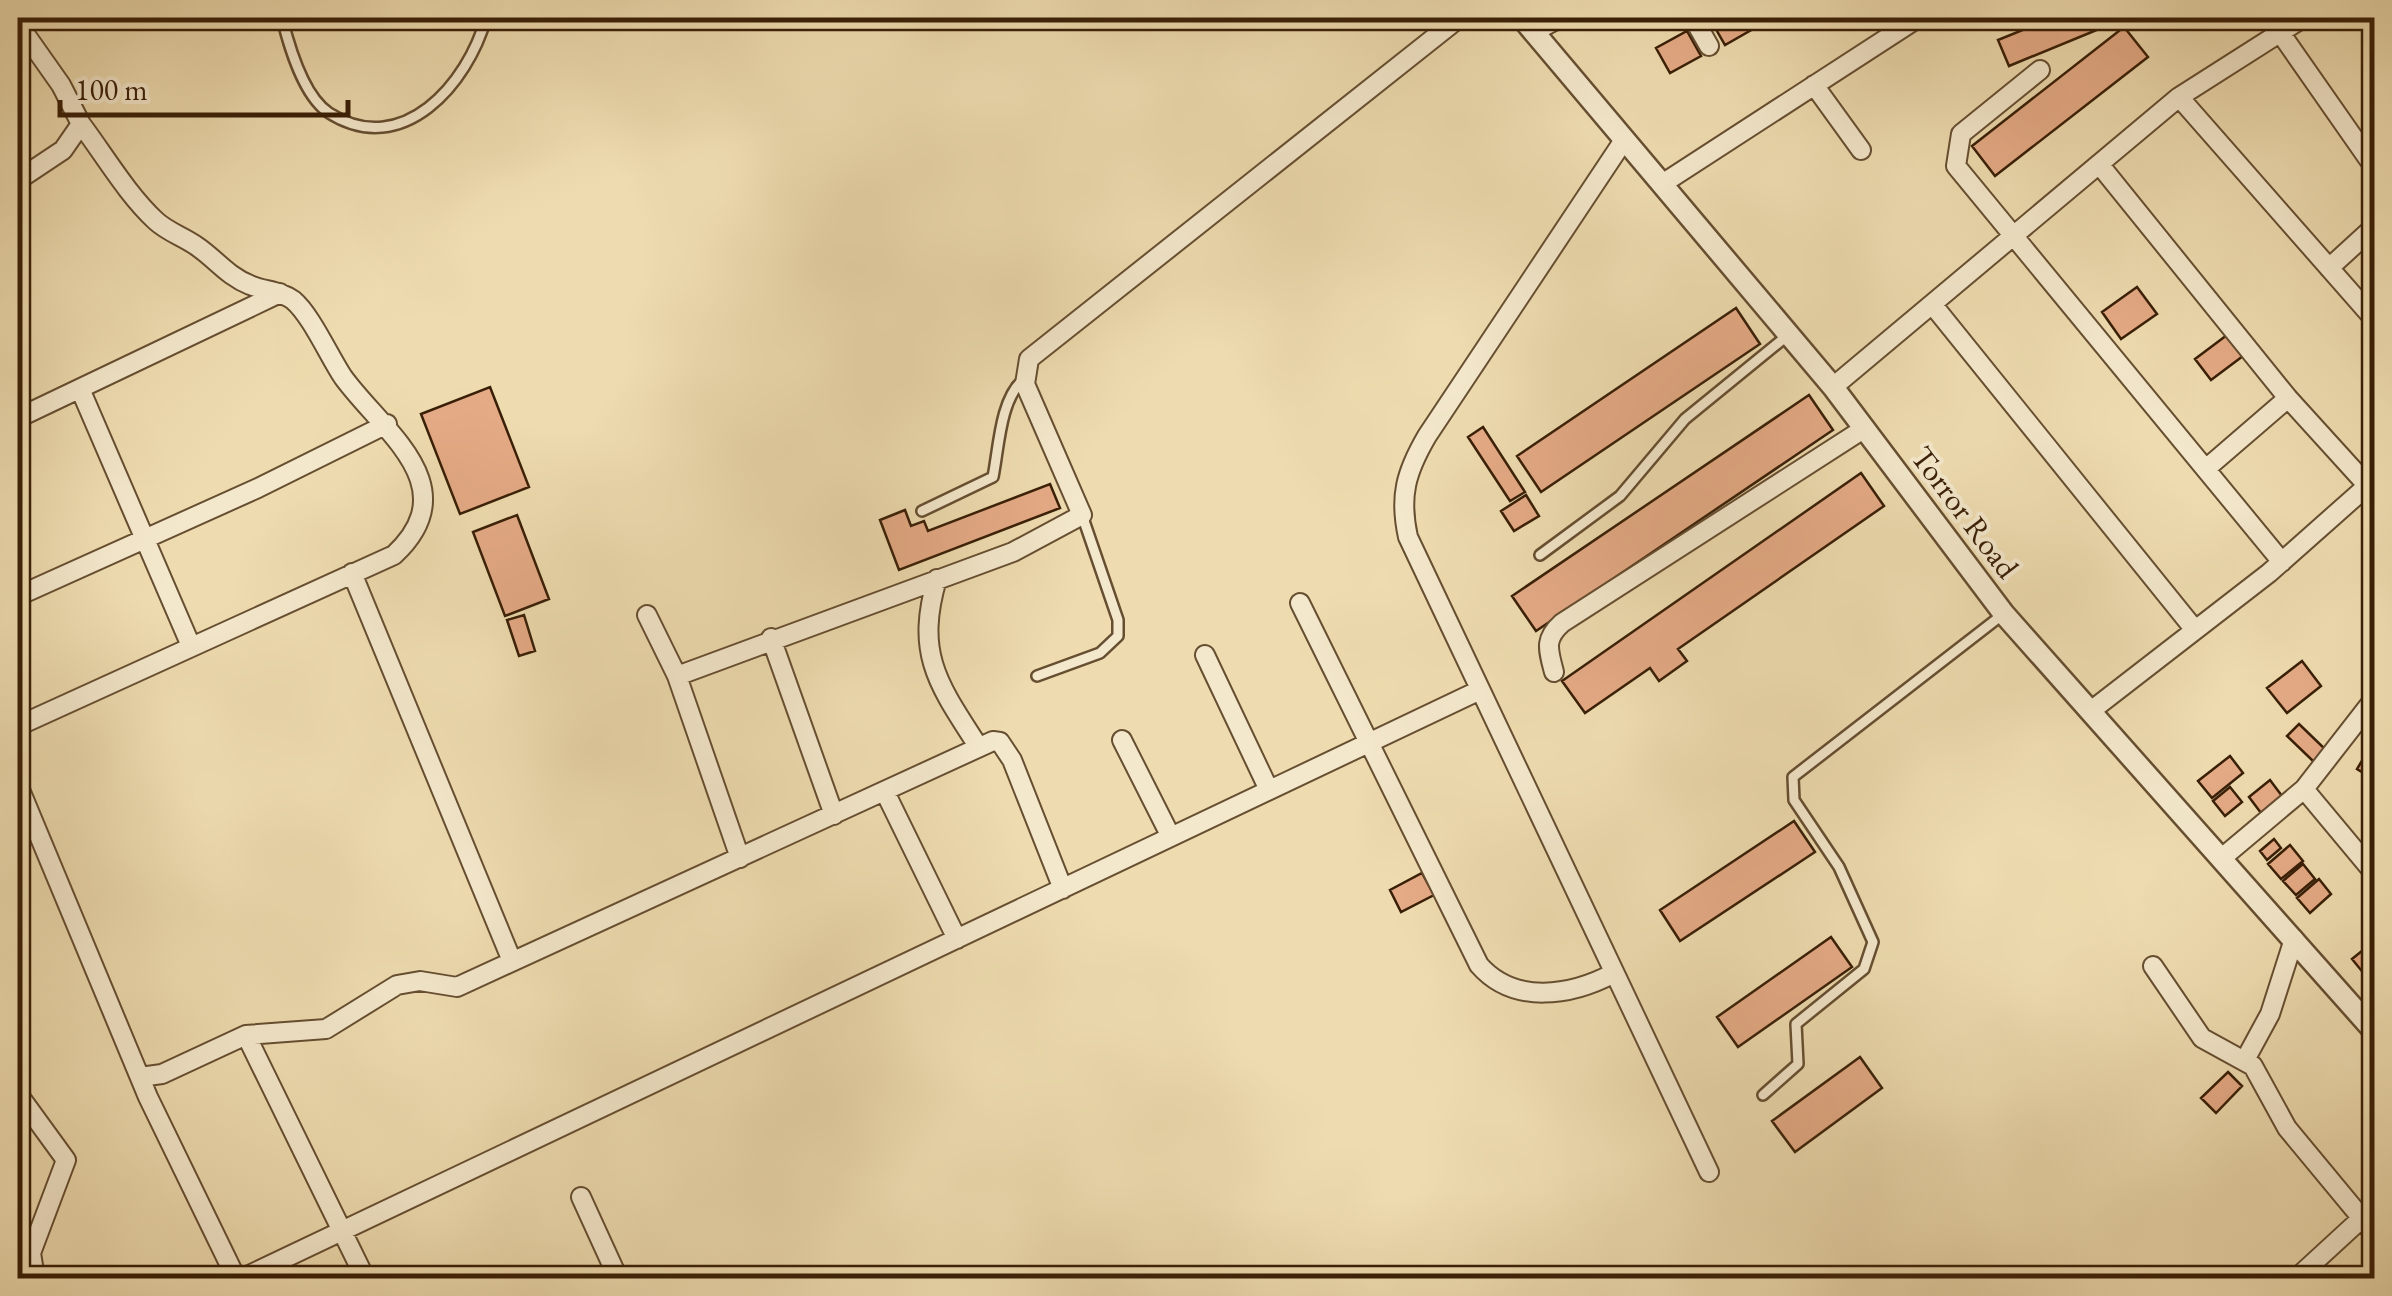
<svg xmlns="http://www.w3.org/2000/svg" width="2392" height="1296" font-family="'EB Garamond',serif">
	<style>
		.building { fill: #e5ab86; stroke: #391f07; stroke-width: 2.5 }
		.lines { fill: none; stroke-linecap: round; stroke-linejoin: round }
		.service-casing { stroke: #664e31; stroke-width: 14 }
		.minor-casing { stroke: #664e31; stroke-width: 22 }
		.tertiary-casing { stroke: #664e31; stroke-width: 25 }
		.service { stroke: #f4e8cc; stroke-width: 9 }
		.minor { stroke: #f4e8cc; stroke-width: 18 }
		.tertiary { stroke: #f4e8cc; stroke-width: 20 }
		.labels { text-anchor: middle; stroke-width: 8; stroke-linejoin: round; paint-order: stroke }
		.street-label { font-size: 32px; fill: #391f07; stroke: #f4e8cc }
	</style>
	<rect width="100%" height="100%" fill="#eedcb0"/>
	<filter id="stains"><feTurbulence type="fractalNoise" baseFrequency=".002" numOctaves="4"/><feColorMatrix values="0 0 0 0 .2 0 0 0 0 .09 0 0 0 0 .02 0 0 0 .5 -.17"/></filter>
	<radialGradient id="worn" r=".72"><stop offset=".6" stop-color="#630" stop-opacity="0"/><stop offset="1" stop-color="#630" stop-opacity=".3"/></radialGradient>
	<path class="building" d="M1725,18H1756L1760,25L1725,45L1713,24Z
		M2052,18H2114L2116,22L2009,66L1998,40Z
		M2124,27L2148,57L1995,176L1972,146Z
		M1687,31L1701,56L1670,73L1656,48Z
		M2137,287L2157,314L2121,339L2102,312Z
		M1736,308L1760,344L1541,492L1517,456Z
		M2227,335L2243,356L2211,380L2195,359Z
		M490,387L529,487L460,514L421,414Z
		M1809,395L1833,430L1536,631L1512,596Z
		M1483,427L1525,492L1510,501L1468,437Z
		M1861,473L1884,506L1678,649L1687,661L1659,681L1650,668L1585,713L1562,681Z
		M1050,484L1060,508L899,570L880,520L905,510L911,526L924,521L928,531Z
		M1526,495L1539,516L1514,531L1501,511Z
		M517,515L549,599L505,616L473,532Z
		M524,615L535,651L519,656L507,620Z
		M2302,661L2321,686L2287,713L2267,688Z
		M2299,724L2326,750L2314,762L2287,736Z
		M2372,744L2374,770L2370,777L2357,769Z
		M2230,756L2243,773L2212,798L2198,781Z
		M2270,780L2282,796L2261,813L2249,797Z
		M2230,787L2242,802L2225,816L2213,801Z
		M1794,821L1815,852L1680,941L1660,910Z
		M2274,839L2281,848L2267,860L2260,851Z
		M2290,845L2303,861L2281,879L2268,864Z
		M2303,864L2315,879L2296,895L2283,881Z
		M1422,873L1434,895L1401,912L1390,890Z
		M2319,879L2331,894L2310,913L2297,898Z
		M1831,937L1852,967L1738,1047L1717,1017Z
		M2373,942L2374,967L2365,975L2352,959Z
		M1860,1057L1882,1088L1795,1152L1772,1121Z
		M2228,1072L2242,1086L2216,1113L2201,1098Z"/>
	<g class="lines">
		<defs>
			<path id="service" d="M282,18C289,46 303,96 329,113C403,160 468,83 486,18
				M922,511L993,477C999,447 1000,400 1023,380
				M1540,555L1620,496L1685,419L1788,335
				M1037,676L1100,653L1118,636V620L1082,515
				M1763,1095L1798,1064L1796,1024L1864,969L1873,942L1839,867L1794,800L1793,777L2002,615"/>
			<path id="minor" d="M1693,18L1709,46
				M2270,18L2374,167
				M18,24L61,85L81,124L63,150L18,180
				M1535,31L1560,18
				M2040,70L1961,134L1956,166L2282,562
				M1814,85L1861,150
				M2179,97L2374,319
				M1624,140L1427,436C1406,472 1399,496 1408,537L1709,1172
				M2099,164L2288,398L2367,485
				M1662,184L1918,18
				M2329,268L2374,227
				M1932,304L2195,630
				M1833,387L2179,97L2303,18
				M81,391L191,646
				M18,418L280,293
				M2208,467L2288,398
				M352,573L512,961
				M937,579C915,654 938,684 978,746
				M18,596L258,488L387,424
				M1300,603L1479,965C1514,1005 1571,996 1614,973
				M647,615L677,676L1013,552L1082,515L1025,384L1029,359L1459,18
				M771,638L834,815
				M1205,655L1269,790
				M1554,672C1548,649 1544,639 1562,623L1865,428
				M677,676L740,858
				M2092,710L2269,573L2374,480
				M18,726L394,555C468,486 382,431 343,377C329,356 311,315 293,300C281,291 264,291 250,285C227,276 215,258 195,245C182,236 168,232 156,221C127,194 105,156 81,124
				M1122,740L1171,837
				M18,785L148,1097L236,1278
				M2304,789L2374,873
				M885,792L957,939
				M2223,857L2304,789L2374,699
				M2153,966L2202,1038L2253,1066L2287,1128L2374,1233
				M246,1035L365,1278
				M2245,1060L2270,1014L2294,939
				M140,1077L162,1074L246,1035L326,1029L397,985L420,981L457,987L993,741L1000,742L1012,760L1063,889
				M18,1094L66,1160L31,1253L35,1278
				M581,1197L618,1278
				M2300,1275L2374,1207
				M243,1278L1480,690"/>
			<path id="tertiary" d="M1522,18L1833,387L2004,614L2374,1031"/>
		</defs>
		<use href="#service" class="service-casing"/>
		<use href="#minor" class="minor-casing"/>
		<use href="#tertiary" class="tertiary-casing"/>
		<use href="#service" class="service"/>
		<use href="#minor" class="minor"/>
		<use href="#tertiary" class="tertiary"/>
	</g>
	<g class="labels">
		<g class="street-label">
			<text transform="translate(1965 512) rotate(53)" y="11">Torror Road</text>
		</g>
	</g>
	<rect width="2392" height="1296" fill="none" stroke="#eedcb0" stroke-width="60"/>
	<rect x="20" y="20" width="2352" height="1256" fill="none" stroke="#391f07" stroke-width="5"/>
	<rect x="30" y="30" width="2332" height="1236" fill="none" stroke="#391f07" stroke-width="2.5"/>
	<path d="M60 100v15h288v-15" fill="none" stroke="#391f07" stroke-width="5"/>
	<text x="75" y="100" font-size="30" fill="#391f07" stroke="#f4e8cc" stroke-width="8" paint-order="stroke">100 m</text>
	<rect width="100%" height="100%" filter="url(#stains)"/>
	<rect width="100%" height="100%" fill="url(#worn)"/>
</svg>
